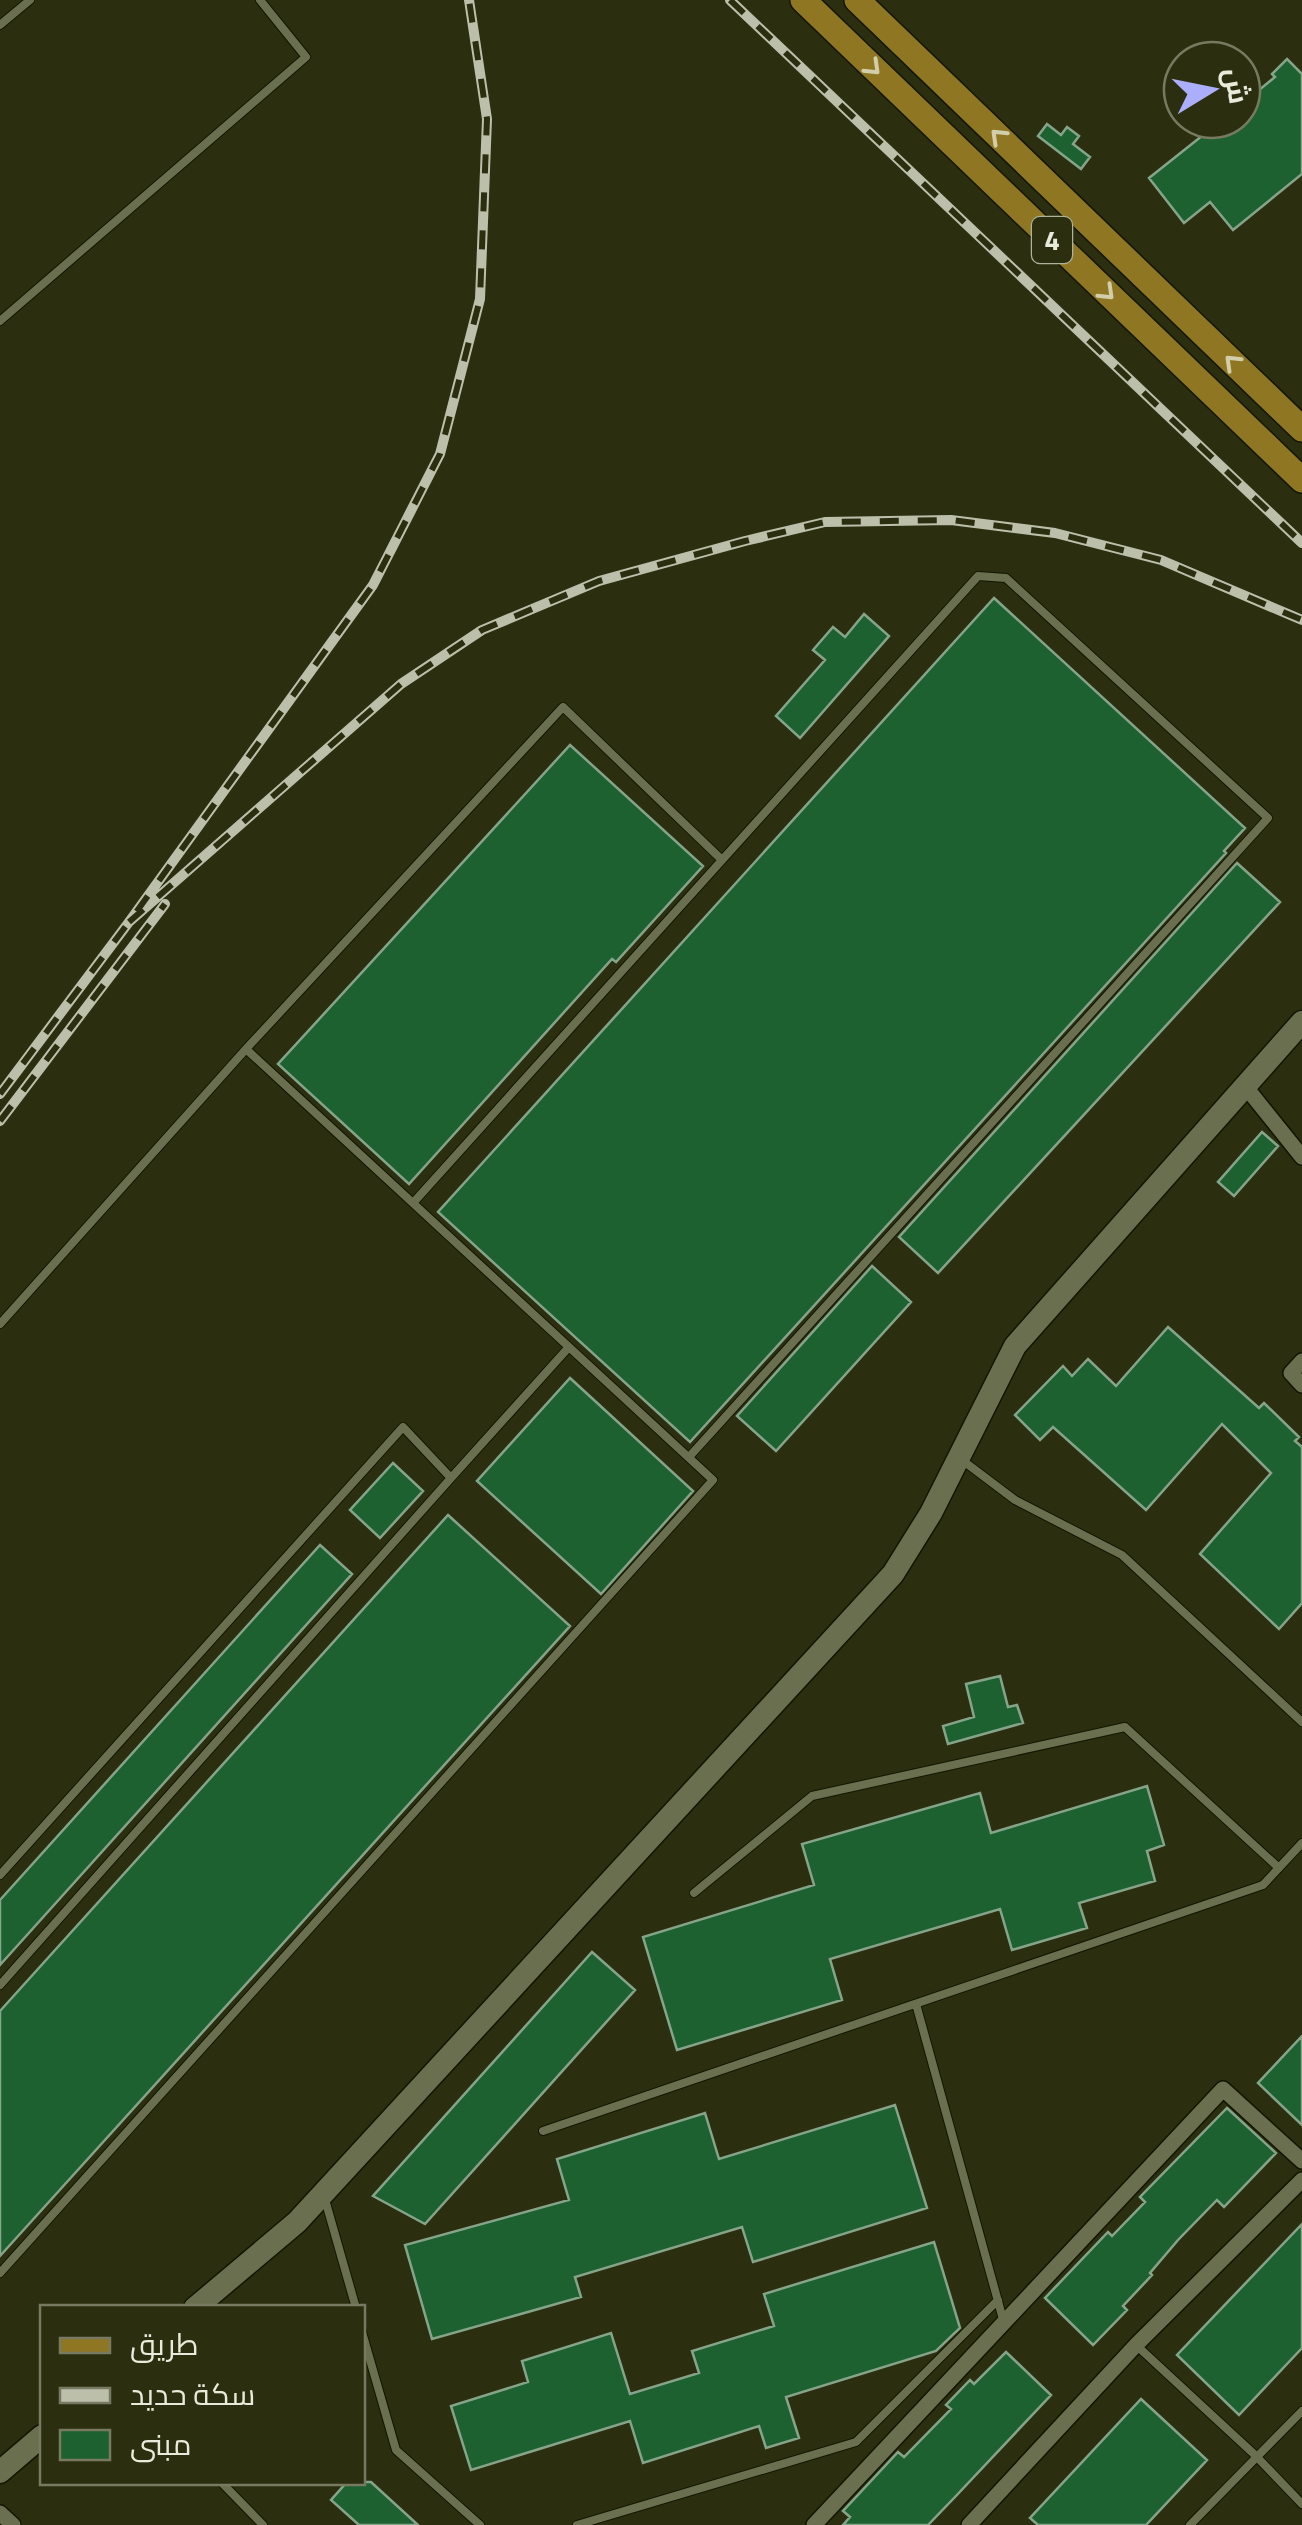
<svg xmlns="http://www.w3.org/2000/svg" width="1302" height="2525" font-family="'Titillium Web',Cairo,sans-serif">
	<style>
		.building { fill: #1e6130; stroke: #86a48a; stroke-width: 2.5 }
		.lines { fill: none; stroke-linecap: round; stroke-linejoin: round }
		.lane-casing { stroke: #131600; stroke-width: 10 }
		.street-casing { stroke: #131600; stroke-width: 18 }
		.secondary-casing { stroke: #131600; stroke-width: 25 }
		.primary-casing { stroke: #131600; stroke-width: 28 }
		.lane { stroke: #6a704f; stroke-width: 8 }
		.street { stroke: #6a704f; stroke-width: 15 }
		.secondary { stroke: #6a704f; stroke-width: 22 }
		.primary { stroke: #8f7622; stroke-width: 25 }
		.rail-casing { stroke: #bcc0ab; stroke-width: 10 }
		.rail { stroke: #2b2f10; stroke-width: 6; stroke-dasharray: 19; stroke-linecap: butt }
		.oneway { stroke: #d2ceab }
		.labels { text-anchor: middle; stroke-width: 9; stroke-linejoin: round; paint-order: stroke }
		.shield { fill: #2b2f10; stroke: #afb39d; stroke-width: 2.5 }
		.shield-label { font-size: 28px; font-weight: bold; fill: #e8ebd9 }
	</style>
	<rect width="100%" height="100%" fill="#2b2f10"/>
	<path class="building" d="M1287,59L1302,74V174L1233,230L1210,202L1184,223L1149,178L1222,120H1242V104L1275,77L1272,74Z
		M1047,124L1061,135L1067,127L1079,136L1073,144L1090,157L1081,169L1038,136Z
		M994,598L1245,828L1224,851L1226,853L690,1442L438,1212Z
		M864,614L889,636L800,738L776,716L825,660L813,650L833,627L845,637Z
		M570,745L703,866L616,962L612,959L409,1184L278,1064Z
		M1237,863L1280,902L938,1273L899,1237Z
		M1262,1132L1278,1146L1234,1196L1218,1182Z
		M872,1266L911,1302L776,1451L737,1416Z
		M1168,1327L1259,1408L1264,1403L1299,1437L1295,1441L1302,1447V1603L1279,1629L1200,1554L1271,1473L1222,1424L1146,1510L1053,1427L1040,1440L1015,1415L1063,1366L1072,1376L1088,1359L1116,1386Z
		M570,1378L693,1491L601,1594L477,1481Z
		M393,1463L423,1491L380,1538L350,1510Z
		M448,1515L570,1626L0,2256V2011Z
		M320,1545L352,1574L0,1965V1900Z
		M1000,1676L1008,1707L1017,1705L1023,1723L948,1744L943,1726L974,1717L966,1684Z
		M1147,1786L1164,1845L1147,1851L1155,1881L1079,1903L1087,1928L1012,1950L1000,1909L830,1959L842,2000L677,2050L643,1937L814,1885L802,1844L980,1793L991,1833Z
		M592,1952L635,1990L425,2224L373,2196Z
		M1302,2036V2125L1258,2083Z
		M895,2105L927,2208L753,2262L742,2227L575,2277L581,2297L432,2339L405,2245L569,2200L557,2159L705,2113L719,2159Z
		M1227,2108L1276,2153L1224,2207L1217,2200L1178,2240L1150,2273L1152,2275L1123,2306L1127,2310L1093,2345L1045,2298L1108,2232L1112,2236L1145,2202L1140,2197Z
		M1302,2224V2348L1239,2415L1177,2355Z
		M934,2242L960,2328L936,2351L786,2397L799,2438L766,2448L759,2426L643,2463L630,2421L471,2470L451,2406L528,2382L522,2361L611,2333L630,2394L699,2373L692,2351L774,2326L764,2294Z
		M1006,2352L1051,2395L955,2497L928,2525H843L850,2517L843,2511L898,2452L904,2457L951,2409L946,2405L970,2380L974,2384Z
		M1141,2399L1207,2460L1146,2525H1038L1030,2518Z
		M347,2482H371L418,2525H359L331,2500Z"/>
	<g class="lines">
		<defs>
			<path id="lane" d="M0,25L30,0
				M0,321L306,57L260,0
				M413,1203L978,576L1006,578L1268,818L689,1457
				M0,1324L246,1049L563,707L722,860
				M962,1460L1015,1500L1122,1555L1302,1722
				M451,1478L569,1347
				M0,1875L403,1427L451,1478L0,1985
				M694,1893L812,1796L1125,1727L1279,1868
				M916,2004L1004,2323
				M543,2131L1263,1885L1302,1843
				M324,2196L356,2308
				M0,2273L713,1480L246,1049
				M362,2332L396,2450L480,2525
				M1136,2345L1255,2455L1302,2504
				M221,2482L263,2525
				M577,2525L856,2442L998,2300
				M1190,2525L1302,2411"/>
			<path id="street" d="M1245,1086L1302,1157
				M1302,1361L1291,1373L1302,1385
				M0,2513L13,2525
				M814,2525L1223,2089L1302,2161
				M969,2525L1136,2345L1302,2180"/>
			<path id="secondary" d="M195,2308L297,2222L893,1574L931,1513L1015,1346L1302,1022
				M0,2472L42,2436"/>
			<path id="primary" d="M803,0L1302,480
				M857,0L1302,429"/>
		</defs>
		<use href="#lane" class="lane-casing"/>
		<use href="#street" class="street-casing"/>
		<use href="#secondary" class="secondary-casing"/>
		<use href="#primary" class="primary-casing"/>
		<use href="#lane" class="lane"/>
		<use href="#street" class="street"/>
		<use href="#secondary" class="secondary"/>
		<use href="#primary" class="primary"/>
		<defs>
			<path id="rail" d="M730,0L1302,543
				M129,922L401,684L482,630L599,581L745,541L825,522L951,520L1055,533L1161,560L1302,620
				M0,1094L129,922L373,585L440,454L480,299L487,119L469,0
				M0,1121L165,904"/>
		</defs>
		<use href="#rail" class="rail-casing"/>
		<use href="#rail" class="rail"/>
	</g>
	<defs><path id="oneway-chevron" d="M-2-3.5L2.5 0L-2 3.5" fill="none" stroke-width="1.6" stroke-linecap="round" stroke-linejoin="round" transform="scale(2.5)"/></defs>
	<g class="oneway">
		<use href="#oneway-chevron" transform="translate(873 68) rotate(44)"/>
		<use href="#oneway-chevron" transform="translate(998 136) rotate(-136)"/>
		<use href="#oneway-chevron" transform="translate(1107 293) rotate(44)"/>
		<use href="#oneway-chevron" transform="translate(1232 362) rotate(-136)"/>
	</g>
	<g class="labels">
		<rect class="shield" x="1032" y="217" width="40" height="46" rx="8"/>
		<g class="shield-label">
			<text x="1052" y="250">4</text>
		</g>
	</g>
	<rect x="40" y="2305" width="325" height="180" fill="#2b2f10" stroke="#777a60" stroke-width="2.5"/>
	<rect x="60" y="2338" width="50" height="15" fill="#8f7622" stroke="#777a60" stroke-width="2.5"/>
	<text x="130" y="2355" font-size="30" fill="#e8ebd9">طريق</text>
	<rect x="60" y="2388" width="50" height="15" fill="#bcc0ab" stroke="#777a60" stroke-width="2.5"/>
	<text x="130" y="2405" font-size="30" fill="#e8ebd9">سكة حديد</text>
	<rect x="60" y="2430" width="50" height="30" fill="#1e6130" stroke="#777a60" stroke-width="2.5"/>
	<text x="130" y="2455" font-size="30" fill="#e8ebd9">مبنى</text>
	<g transform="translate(1212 90) rotate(80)"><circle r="48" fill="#2b2f10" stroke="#777a60" stroke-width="2.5"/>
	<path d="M0-8L18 38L0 25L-18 38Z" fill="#abaffb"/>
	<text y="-15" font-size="28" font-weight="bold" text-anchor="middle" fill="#e8ebd9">ش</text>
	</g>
</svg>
